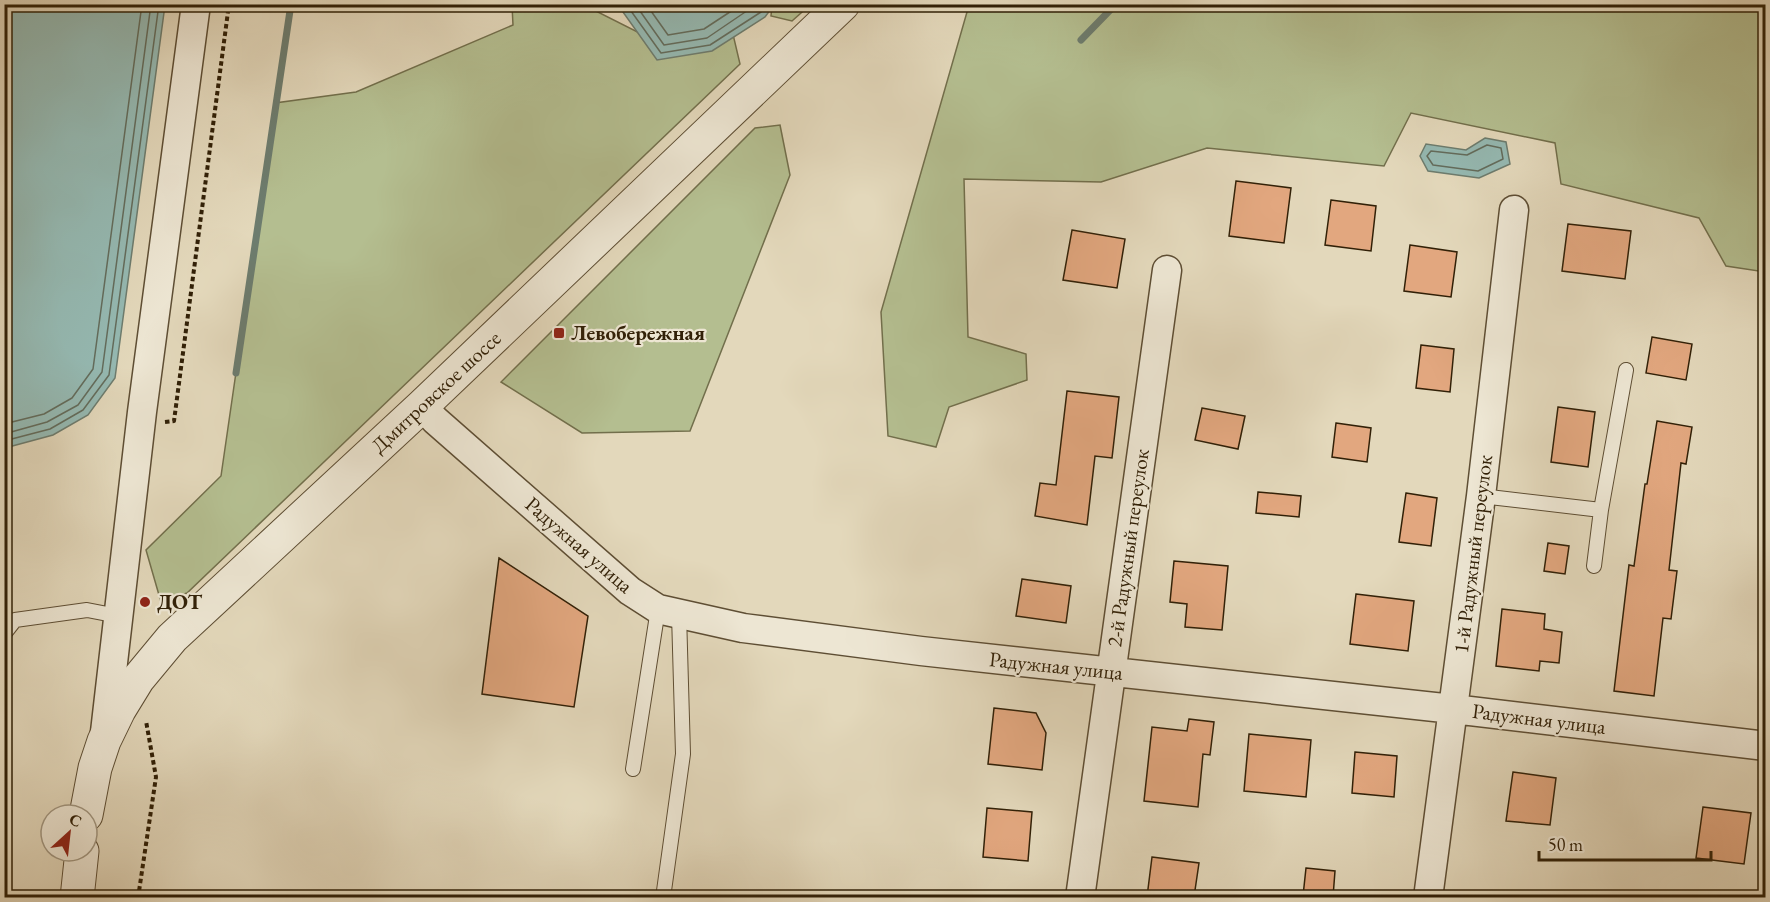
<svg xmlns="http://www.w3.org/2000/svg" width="1770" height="902" font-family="'EB Garamond',serif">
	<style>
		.green { fill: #b4be90; stroke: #726f4c; stroke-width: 1.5 }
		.water { fill: #95b9b2; stroke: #6d7c6e; stroke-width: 1.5 }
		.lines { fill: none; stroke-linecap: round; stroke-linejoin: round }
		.shore { stroke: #636c5c; stroke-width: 1.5 }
		.stream { stroke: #6d7c6e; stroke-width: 7 }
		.building { fill: #e2a77f; stroke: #312007; stroke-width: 1.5 }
		.service-casing { stroke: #5e4e34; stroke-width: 16 }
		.minor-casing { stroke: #5e4e34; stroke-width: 31 }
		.tertiary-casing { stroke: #5e4e34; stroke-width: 35 }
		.path { stroke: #312007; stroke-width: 4; stroke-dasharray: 4.5 3; stroke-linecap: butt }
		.service { stroke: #ede6d3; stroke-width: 14 }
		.minor { stroke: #ede6d3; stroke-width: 28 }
		.tertiary { stroke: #ede6d3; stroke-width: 33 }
		.poi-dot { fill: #8f2418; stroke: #ede6d3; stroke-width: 2 }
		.labels { text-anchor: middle; stroke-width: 4.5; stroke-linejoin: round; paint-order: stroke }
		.poi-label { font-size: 21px; font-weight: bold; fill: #312007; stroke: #ede6d3; text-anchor: start }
		.street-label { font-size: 21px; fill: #312007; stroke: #ede6d3 }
	</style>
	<rect width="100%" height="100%" fill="#e3d8bb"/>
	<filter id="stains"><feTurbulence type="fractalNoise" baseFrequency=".00333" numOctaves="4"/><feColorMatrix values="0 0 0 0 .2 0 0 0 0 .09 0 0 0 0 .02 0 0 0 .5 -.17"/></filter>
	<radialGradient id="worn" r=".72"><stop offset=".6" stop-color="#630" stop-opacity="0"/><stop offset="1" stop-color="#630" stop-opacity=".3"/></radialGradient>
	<path class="green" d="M512,5H584L683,55L732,30L740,64L187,593L161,602L146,550L221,476L275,103L356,92L513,25Z
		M772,5H810L792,21L771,16Z
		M969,5H1765V272L1726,266L1699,218L1561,184L1555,143L1411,113L1384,166L1207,148L1101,182L964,179L968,337L1026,354L1027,380L949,407L936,447L888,436L881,312Z
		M780,125L790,175L690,431L582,433L501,382L755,128Z"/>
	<path class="water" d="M5,4L165,5L115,378L88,415L53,435L5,448Z
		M618,5H774L765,17L712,51L657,60Z
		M1485,138L1506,142L1510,164L1479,178L1428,171L1420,156L1426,144L1466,150Z"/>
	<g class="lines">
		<path class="shore" d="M626,4L661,53L710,45L761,12L767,4
			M635,4L664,45L707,38L757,4
			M646,4L668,35L704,29L742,4
			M1487,145L1501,148L1503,159L1478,171L1433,165L1427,156L1431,151L1467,155Z
			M4,424L44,414L72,398L93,369L142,4
			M4,434L47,422L78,405L102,372L151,4
			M4,441L50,429L83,410L109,375L159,4"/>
		<path class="stream" d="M1081,40L1116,4
			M236,373L291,4"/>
	</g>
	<path class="building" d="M1236,181L1291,188L1284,243L1229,236Z
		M1331,200L1376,206L1371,251L1325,245Z
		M1568,224L1631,231L1625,279L1562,271Z
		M1072,230L1125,239L1117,288L1063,280Z
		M1410,245L1457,252L1451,297L1404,291Z
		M1652,337L1692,344L1686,380L1646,373Z
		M1421,345L1454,349L1450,392L1416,388Z
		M1067,391L1119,397L1112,458L1095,456L1087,525L1035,516L1040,483L1056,485Z
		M1558,407L1595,412L1588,467L1551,462Z
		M1202,408L1245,416L1238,449L1195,440Z
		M1657,421L1692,427L1686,464L1681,463L1669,570L1677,571L1671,619L1663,618L1654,696L1614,691L1629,565L1634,566L1645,484H1647Z
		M1336,423L1371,428L1367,462L1332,457Z
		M1258,492L1301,496L1299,517L1256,513Z
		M1406,493L1437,498L1431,546L1399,542Z
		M1548,543L1569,546L1565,574L1544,571Z
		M499,558L588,616L574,707L482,694Z
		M1174,561L1228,566L1222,630L1185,627L1187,604L1170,602Z
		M1022,579L1071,586L1066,623L1016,616Z
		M1356,594L1414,601L1408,651L1350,644Z
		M1502,609L1545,614L1544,629L1562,632L1559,663L1540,661L1539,671L1496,666Z
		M994,708L1036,713L1046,733L1042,770L988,764Z
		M1189,719L1214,722L1210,755L1203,754L1198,807L1144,801L1152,727L1187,731Z
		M1249,734L1311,740L1306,797L1244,791Z
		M1355,752L1397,756L1394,797L1352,793Z
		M1513,772L1556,778L1550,825L1506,821Z
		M1703,807L1751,813L1744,864L1696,858Z
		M987,808L1032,812L1028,861L983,857Z
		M1152,857L1199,863L1194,897H1147Z
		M1306,868L1335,871L1333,897L1303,896Z"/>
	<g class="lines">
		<defs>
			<path id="service" d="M1481,496L1601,510
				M1594,566L1601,510L1626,370
				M4,634L15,620L87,610L118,616
				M633,769L658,609
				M663,898L683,754L679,614"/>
			<path id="minor" d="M422,406L435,420L630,591L658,609L743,628L921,651L1453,709L1766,746
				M105,732L142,412L196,4
				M1080,898L1167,270
				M1428,898L1481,496L1514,210"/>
			<path id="tertiary" d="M86,815L95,768L104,741L119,710L138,679L172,638L422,406L843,4
				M77,898L82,851"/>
		</defs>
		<use href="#service" class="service-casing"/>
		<use href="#minor" class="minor-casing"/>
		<use href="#tertiary" class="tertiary-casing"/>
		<path class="path" d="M165,422L174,421L229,4
			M138,898L156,777L146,721"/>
		<use href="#service" class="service"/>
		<use href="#minor" class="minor"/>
		<use href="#tertiary" class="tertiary"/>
	</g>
	<g class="poi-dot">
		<rect x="553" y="327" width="12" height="12" rx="3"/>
		<circle cx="145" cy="602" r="6"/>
	</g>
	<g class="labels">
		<g class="poi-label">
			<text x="571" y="340">Левобережная</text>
			<text x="157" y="609">ДОТ</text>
		</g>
		<g class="street-label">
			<text transform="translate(436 392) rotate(-43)" y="7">Дмитровское шоссе</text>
			<text transform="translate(579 545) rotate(41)" y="7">Радужная улица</text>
			<text transform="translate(1128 548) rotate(-82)" y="7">2-й Радужный переулок</text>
			<text transform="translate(1473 554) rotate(-83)" y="7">1-й Радужный переулок</text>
			<text transform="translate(1056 666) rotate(6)" y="7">Радужная улица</text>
			<text transform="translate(1539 719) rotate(7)" y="7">Радужная улица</text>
		</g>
	</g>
	<rect width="1770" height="902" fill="none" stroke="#e3d8bb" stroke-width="24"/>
	<rect x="6" y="6" width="1758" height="890" fill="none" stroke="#312007" stroke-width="3"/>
	<rect x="12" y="12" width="1746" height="878" fill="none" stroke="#312007" stroke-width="1.5"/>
	<g transform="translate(69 833) rotate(27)"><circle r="28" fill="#ede6d3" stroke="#a29781" stroke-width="1.5"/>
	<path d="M0-4.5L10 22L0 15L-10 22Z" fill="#8f2418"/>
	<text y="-9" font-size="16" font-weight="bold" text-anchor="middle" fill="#312007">С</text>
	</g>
	<path d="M1539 851v9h172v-9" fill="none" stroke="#312007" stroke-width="3"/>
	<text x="1548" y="851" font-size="18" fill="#312007" stroke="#ede6d3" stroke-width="4.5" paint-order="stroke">50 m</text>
	<rect width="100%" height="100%" filter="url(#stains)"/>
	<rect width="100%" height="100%" fill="url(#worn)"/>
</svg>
